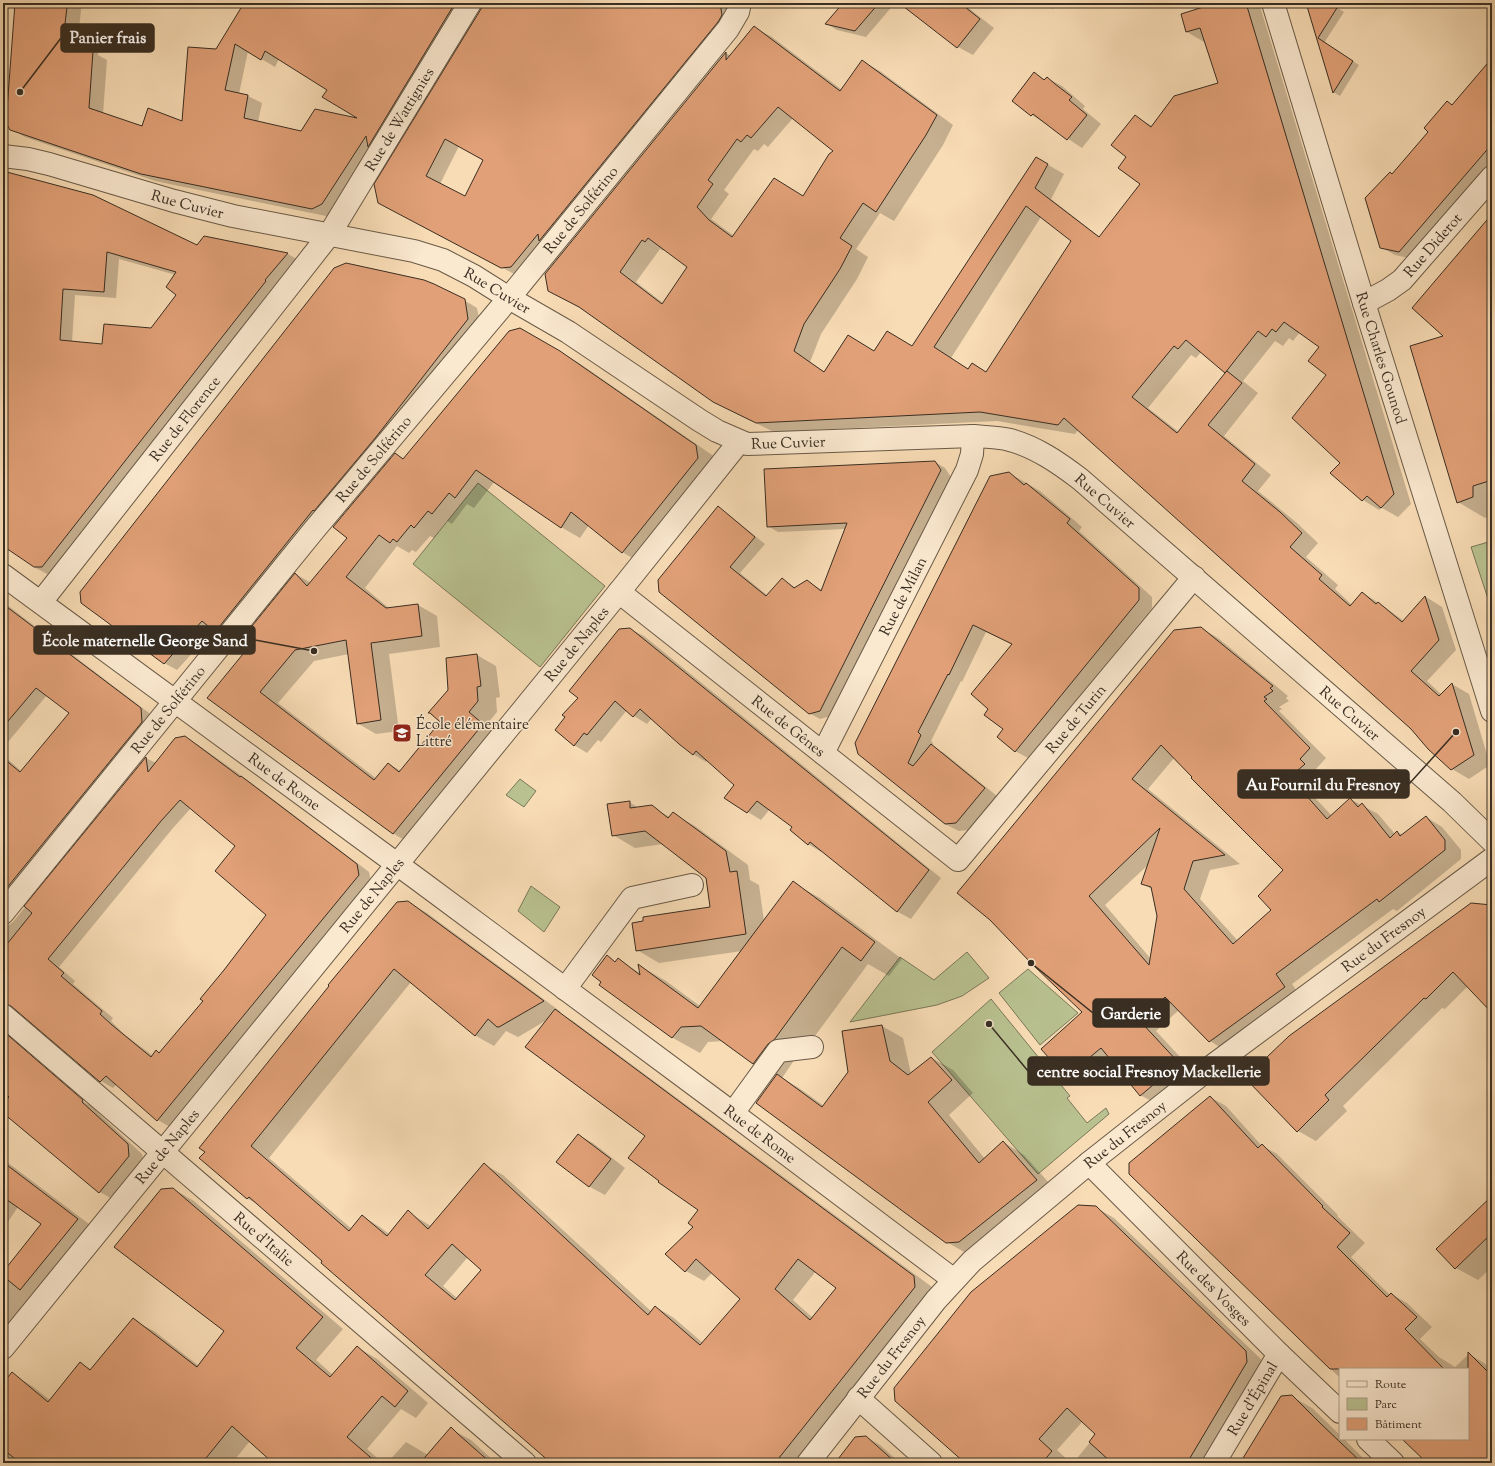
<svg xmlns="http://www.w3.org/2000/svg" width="1495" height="1466" font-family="'Sorts Mill Goudy',serif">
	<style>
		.green { fill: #b9c190; stroke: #797859 }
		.shadow { fill: #0003; fill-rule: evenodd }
		.building { fill: #e1a077; stroke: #392e22; fill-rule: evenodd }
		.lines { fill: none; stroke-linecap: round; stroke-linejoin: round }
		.minor-casing { stroke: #695a47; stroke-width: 24 }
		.tertiary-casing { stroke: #695a47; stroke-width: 24 }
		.minor { stroke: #fae8cf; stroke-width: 22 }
		.tertiary { stroke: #fae8cf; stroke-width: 22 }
		.labels { text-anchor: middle; stroke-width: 3; stroke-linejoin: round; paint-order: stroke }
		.street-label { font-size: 15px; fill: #392e22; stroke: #fae8cf }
		.poi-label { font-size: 15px; fill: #392e22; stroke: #fae8cf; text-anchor: start }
		.leader { fill: none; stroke: #392e22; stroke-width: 1.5 }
		.callout-dot { fill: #392e22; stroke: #fae8cf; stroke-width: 1.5 }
		.callout { fill: #392e22; stroke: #392e22; stroke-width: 1.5 }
		.callout-label { font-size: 16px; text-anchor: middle; font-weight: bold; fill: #fff }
	</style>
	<rect width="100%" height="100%" fill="#f8dcb5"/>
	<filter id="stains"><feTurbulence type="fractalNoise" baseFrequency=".005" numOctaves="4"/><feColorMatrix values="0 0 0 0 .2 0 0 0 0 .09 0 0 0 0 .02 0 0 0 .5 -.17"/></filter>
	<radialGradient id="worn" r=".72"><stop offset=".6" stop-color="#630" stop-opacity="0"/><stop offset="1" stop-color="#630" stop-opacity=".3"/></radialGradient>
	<path class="green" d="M478,483L605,586L540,667L413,564Z
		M1492,541V611L1471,547Z
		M520,779L536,791L524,807L506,795Z
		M531,886L560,907L544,932L518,911Z
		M967,952L989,978L962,996L937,1005L850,1022L900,957L934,980Z
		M1028,969L1078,1013L1040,1045L999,993Z
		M991,999L1070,1096L1067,1098L1087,1123L1106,1108L1109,1114L1038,1174L932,1052Z"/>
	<path class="shadow" d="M16,3H82L79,27L86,28L99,35L98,55L107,60L103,114L143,127L183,122L217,50L245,3H474L336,212L326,216L155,181L25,137L11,129ZM248,51L275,67L279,59L328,90L361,120L301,132L258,122L262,103L248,96L239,94Z
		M483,3H724L734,10L516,275L379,203L482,10ZM459,146L484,160L465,197L440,184Z
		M844,3H895L866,37L837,30L827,24Z
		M928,3H962L994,28L973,55L958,47L918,16Z
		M1044,3H1058L1053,9Z
		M1194,3H1259L1411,504L1398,517L1382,508L1379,510L1363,500L1341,463L1328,375L1320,347L1300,332L1293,341L1289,338L1283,346L1275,341L1243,381L1258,393L1224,436L1271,475L1258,491L1297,523L1318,543L1306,557L1338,585L1335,589L1352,605L1363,593L1379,603L1404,621L1426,597L1442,607L1456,650L1427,681L1442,695L1452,684L1469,694L1490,765L1469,779L1452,769L1411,728L1078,430L1075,434L997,421L774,432L731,411L713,401L584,310L549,291L726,53L731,56L755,28L772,37L842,90L863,62L880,71L953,125L943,145L894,221L880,213L856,249L868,257L857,279L821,334L810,362L825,372L875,352L912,347L1036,158L1064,174L1051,199L1100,237L1142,184L1128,157L1135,116L1152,126L1219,83L1205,41L1204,42L1187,32L1182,14L1196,10ZM793,118L834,151L803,197L734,236L711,219L729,194L724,190L754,149L758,151L764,144L768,147ZM1041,217L1072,241L987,372L969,370L951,358ZM660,249L663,251L664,249L689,267L663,303L636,282ZM1201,352L1227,373L1179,432L1148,408L1191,355L1196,358Z
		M1309,3H1330L1344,12L1324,43L1359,65L1340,96L1333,92L1308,6Z
		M1492,60V167L1413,259L1395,255L1381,247L1393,175L1430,132L1447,102L1453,106Z
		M1034,74L1046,80L1047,78L1062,86L1085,106L1083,109L1101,124L1082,148L1032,115Z
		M3,172L197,246L205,237L288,254L300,261L54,573L47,574L34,567L3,544ZM119,259L176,275L177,295L151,329L103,345L72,342L75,295L116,298Z
		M1492,217V515L1485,518L1458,502L1445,336Z
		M464,300L477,308L480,323L229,638L214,629L177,670L164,663Z
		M520,329L579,363L715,457L641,563L622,552L589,525L580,538L561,527L495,481L474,508L467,504L452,524L447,521L434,538L430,536L416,552L412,550L409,553L397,546L365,588L390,609L418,605L437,616L440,647L389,654L399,731L376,734L357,723L349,654L314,661L278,703L377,779L389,764L401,771L441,722L429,713L449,691L447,658L477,655L496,666L500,697L496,698L497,712L487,724L502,735L413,845L394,834L209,697L244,653L296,574L311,583L349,538L396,454L404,459Z
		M935,462L945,468L951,477L831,716L820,719L809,713L660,592L718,508L728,514L765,544L740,573L768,596L782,579L796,588L807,581L822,590L845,529L778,532L768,526Z
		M1009,473L1040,491L1082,527L1079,531L1152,597V608L1028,758L1015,751L1004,729L990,709L1013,645L986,632L962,682L961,681L931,741L933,743L932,746L944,753L997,796L969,830L959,831L945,824L859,754Z
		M3,602L153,716L3,917V755L22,772L71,713L47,695L3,748Z
		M1201,628L1218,638L1288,696L1286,698L1289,701L1279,707L1282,709L1279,711L1326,758L1316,769L1321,774L1305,787L1332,816L1350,799L1378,814L1395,834L1397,832L1403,835L1426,817L1442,827L1461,850V859L1397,911L1393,909L1292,984L1300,996L1226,1051L1210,1041L1179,1010L1156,1031L1195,1073L1157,1104L1140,1095L1113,1061L1083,1086L1066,1076L1084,1012L1031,962ZM1174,758L1284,869L1272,910L1238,941L1200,899L1210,870L1240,864L1148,789ZM1149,864L1142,883L1153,890L1158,916L1151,959L1105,905Z
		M630,629L644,636L941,878L911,919L898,912L822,850L821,852L808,844L794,827L770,809L761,820L725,798L736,785L708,760L706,762L693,754L652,718L647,724L634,716L627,710L601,742L598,740L587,753L574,745L579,698Z
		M184,737L197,744L253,784L369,872L371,882L170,1127L158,1120L117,1084L113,1088L101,1081L3,989V950L10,942L3,943V922L4,926H7L13,922L146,758L156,763ZM191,808L236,846L268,915L204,1001L160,1053L157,1051L153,1056L124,1034L111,1021L113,1018L73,984L75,981L59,967L173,828Z
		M629,802L639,808L651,807L670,817L673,814L695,826L748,865L750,880L759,885L764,921L793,883L820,898L902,959L889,976L868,964L801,1055L795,1059L782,1078L799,1088L824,1106L882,1026L903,1038L911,1074L932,1058L953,1070L973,1093L949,1115L985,1159L1003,1142L1024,1155L1058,1193L969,1255L947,1242L776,1076L754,1063L724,1041L708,1042L700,1053L673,1038L600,985L602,982L607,957L616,962L618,960L640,973V966L666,981L700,1006L742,951L659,963L637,950L711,908L707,877L663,844L635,848L613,835Z
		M408,902L427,913L561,1012L559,1013L573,1021L932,1287L933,1298L801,1463H552L261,1206L248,1199L201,1158ZM411,982L476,1036L494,1046L506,1031L518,1037L547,1020L646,1136L699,1210L694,1226L686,1271L704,1281L712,1273L741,1299L703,1343L674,1318L656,1307L652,1312L503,1175L485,1165L431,1226L408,1212L389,1234L380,1227L362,1216L352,1229L269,1158ZM468,1257L482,1270L458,1299L443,1286ZM816,1271L837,1288L813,1318L793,1300Z
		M1492,906V1011L1468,986L1445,1009L1442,1008L1343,1106L1347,1111L1316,1141L1298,1131L1290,1037Z
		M3,1030L98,1110L96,1111L142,1154L144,1165L114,1200L100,1192L27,1114L3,1090ZM7,1034L88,1103L87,1104L7,1037Z
		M1210,1097L1226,1106L1261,1145L1277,1154L1338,1215L1337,1216L1365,1243L1351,1257L1390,1295L1391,1294L1407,1303L1432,1327L1420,1339L1439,1357L1455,1367L1469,1354L1484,1363L1492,1371V1463H1428L1403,1439H1468V1369H1340V1378L1130,1173Z
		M578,1135L593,1143L625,1168L605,1195L590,1187L557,1162Z
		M3,1159L101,1233L3,1352V1313L7,1308L3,1310V1273L42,1224L18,1207L3,1229Z
		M173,1189L194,1201L343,1329L316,1360L333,1375L357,1347L377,1359L428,1403L416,1418L401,1409L367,1449L383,1463H274L250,1441L232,1463H21L15,1458L11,1463H3V1385L12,1374L32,1386L50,1400L80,1363L92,1370L133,1320L154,1331L199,1366L225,1331Z
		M1492,1197V1267L1478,1280L1456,1268Z
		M1095,1207L1114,1218L1264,1362L1212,1463H1073L1097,1434L1083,1421L1057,1450L1071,1463H966Z
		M1291,1396L1312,1408L1340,1435V1439H1344L1368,1463H1242Z
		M451,1429L471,1440L496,1463H387L406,1442L428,1455Z
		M866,1437L880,1445L900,1463H836Z"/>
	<path class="building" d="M15,3H48L47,5L67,7L65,24L86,27L84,51H93L89,108L142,126L148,108L182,121L188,47L216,49L244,3H455L368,147L366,136L322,204L312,209L141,174L10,130L6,123ZM235,44L261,60L265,51L327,90L322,97L357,118L315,109L301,131L244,118L248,95L225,90Z
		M482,3H720L722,15L718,22L539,241L538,234L511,267L501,268L378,203L374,184L481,9ZM445,139L483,160L465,196L426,176Z
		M843,3H879L855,31L825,24Z
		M899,3H960L980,19L957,48Z
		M1216,3H1246L1394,494L1381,508L1367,496L1362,501L1330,473L1340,463L1292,418L1326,375L1308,361L1319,347L1284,322L1276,332L1272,329L1266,337L1258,331L1225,373L1227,371L1242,383L1208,425L1255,464L1242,481L1280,512L1302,533L1290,547L1322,575L1319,579L1350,606L1362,592L1376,604L1378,602L1402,622L1425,596L1439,640L1411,671L1439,696L1452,683L1474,755L1451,770L1428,749L1411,729L1064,418L1058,425L980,412L756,423L713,402L579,307L548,291L545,274L726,52V60L754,26L840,91L862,60L937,115L926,135L876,212L863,203L840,238L852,246L840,269L804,324L794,351L824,372L848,335L874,351L887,331L912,346L1036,157L1048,164L1035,188L1099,237L1140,184L1118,168L1126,157L1111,145L1135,115L1151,127L1174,96L1218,83L1200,28L1186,32L1181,14ZM778,107L833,151L829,154L803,196L774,178L732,237L709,220L697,207L713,184L708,180L737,139L741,142L747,135L751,138ZM1026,206L1071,241L986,372L972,363L968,369L934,347ZM648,238L687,267L662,304L620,272L642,240L645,242ZM1186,340L1225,373L1177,433L1132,397L1174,346L1178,349Z
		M1306,3H1340L1318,38L1353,61L1333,93Z
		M1492,58V144L1399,252L1380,248L1365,198L1390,172L1392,174L1428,132L1424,128L1447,101L1452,105Z
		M1034,72L1044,80L1047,77L1055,84L1072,97L1069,100L1087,115L1067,140L1033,114L1031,116L1012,101Z
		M3,171L93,195L197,245L204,236L288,253L265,280L266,281L42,567H34L3,546ZM107,252L176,272L166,287L176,295L151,328L104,324L102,344L60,340L63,289L104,292Z
		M1492,214V480L1473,486V497L1457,503L1410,346L1443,336L1412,308Z
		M346,263L424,280L434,284L465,299L468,319L376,437L314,511L313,510L215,632L202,621L164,664L81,603L80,592L334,268Z
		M520,328L560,351L687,439L696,445L698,458L622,553L571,512L561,528L476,470L455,498L449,493L432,514L428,511L414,528L411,525L397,542L393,539L390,543L379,535L346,577L386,608L418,604L422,636L371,643L381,720L357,724L346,640L295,650L260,692L374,780L388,763L399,772L440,722L430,713H428L448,690L446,658L477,654L481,686L477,687L478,701L469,712L483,724L393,834L207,698L243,654L235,647L295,573L307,586L347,538L333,527L395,453L403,459L509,331Z
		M935,461L941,470L820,711L809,714L659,592L658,580L718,506L755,537L730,567L766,596L782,578L794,588L807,580L821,591L847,523L767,527L764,469Z
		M1009,472L1024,485L1026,483L1070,519L1067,523L1139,588V600L1015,752L997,737L1003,729L984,715L988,709L971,694L1012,644L973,625L949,675L948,674L918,732L921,735L908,763L913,766L931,744L985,788L956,823L945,824L858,754L855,743L990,476Z
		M3,604L141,708L142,722L5,890L3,888V758L20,772L69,713L36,688L3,727Z
		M1201,627L1273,686L1270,688L1273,691L1264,697L1267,699L1264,701L1310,748L1300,759L1305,764L1290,777L1327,819L1350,798L1358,807L1362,803L1390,838L1397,831L1400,836L1426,816L1445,840V850L1379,902L1377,899L1276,974L1285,987L1209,1042L1165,997L1140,1021L1179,1063L1140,1096L1101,1048L1066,1077L1041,1049L1082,1012L1031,963L990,920L957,893L1174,630ZM1161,745L1192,777L1191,778L1283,870L1258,896L1271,910L1233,944L1184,889L1193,861L1225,855L1132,779ZM1160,828L1141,884L1151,887L1157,916L1149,965L1089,896Z
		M630,628L929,870L897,912L810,842L808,845L790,830L792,827L757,801L747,813L724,798L734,785L696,751L693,755L679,744L640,709L633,717L615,701L587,735L584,733L574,746L555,730L565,717L562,715L578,698L569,691L619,629Z
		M185,736L240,777L241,776L357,864L359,875L157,1121L106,1076L100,1082L11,1006L3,1003V949L32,913L24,906L146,757L148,772L175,738ZM180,800L235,846L215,871L266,915L224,970L200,999L203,1001L159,1053L156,1050L151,1057L112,1025L100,1014L102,1011L61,976L64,973L48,959L161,821Z
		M630,801V808L652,805L668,818L673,812L726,851L730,872L737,871L746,934L636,951L632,923L643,921V917L710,907L706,878L645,831L612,836L607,804Z
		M793,881L875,942L861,961L842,947L774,1040L768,1044L753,1064L701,1026L681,1027L672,1038L599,985L601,982L592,975L607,955L615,962L618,958L640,975L638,964L698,1008Z
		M408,901L544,1001L499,1027H497L488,1019L475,1036L394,969L251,1146L349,1231L362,1215L387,1236L408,1210L428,1229L484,1163L648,1315L655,1306L700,1345L740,1299L696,1259L685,1272L665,1254L693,1227L688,1223L698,1210L658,1182L659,1181L628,1158L645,1136L525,1047L555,1009L914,1276L915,1287L775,1463H551L321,1263L322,1261L249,1197L247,1199L199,1158L205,1152L199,1148L329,986L328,985L397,902ZM452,1244L481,1270L455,1300L425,1275ZM798,1259L836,1288L810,1320L775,1289Z
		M1471,903L1492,905V1013L1453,972L1426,999L1424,998L1325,1095L1329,1100L1297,1132L1245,1078L1289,1036Z
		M882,1025L890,1061L908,1075L931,1057L952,1080L928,1102L979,1163L1003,1141L1037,1180L959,1242L946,1243L756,1103L777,1074L822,1107L848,1072L842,1031Z
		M3,1031L83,1100L82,1102L128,1144L129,1156L99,1193L3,1113V1103L9,1097L3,1091Z
		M1210,1096L1258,1148L1262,1144L1323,1206L1322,1207L1350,1233L1337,1247L1387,1297L1391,1293L1417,1317L1405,1329L1444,1369H1330L1129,1174V1163Z
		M578,1134L611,1159L589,1187L556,1162Z
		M3,1162L78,1219L20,1290L3,1276V1272L41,1224L3,1197Z
		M173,1188L323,1317L296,1348L330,1377L357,1346L408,1391L395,1407L382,1396L347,1437L377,1463H273L232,1426L202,1463H20L3,1449V1383L12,1372L48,1402L80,1362L90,1370L133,1318L197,1367L224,1331L114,1247L161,1189Z
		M1492,1196V1233L1455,1269L1436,1249Z
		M1078,1205L1096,1206L1246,1351L1247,1362L1187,1463H1112L1089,1442L1095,1434L1067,1408L1039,1439L1052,1451L1042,1463H965L895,1401L894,1388L971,1292Z
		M1468,1352L1492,1376V1463H1427L1402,1439H1468Z
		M1292,1395L1319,1422L1362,1463H1240L1281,1396Z
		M451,1427L458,1434L491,1463H420Z
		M866,1436L896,1463H835L855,1437Z"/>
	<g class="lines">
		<defs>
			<g id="minor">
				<path id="s1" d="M1273,3L1364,303L1492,711"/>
				<path id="s2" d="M1364,303L1388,290L1402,280L1492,177"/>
				<path id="s3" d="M3,575L420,881L719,1103L954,1280"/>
				<path id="s4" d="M619,592L958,860L1194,577"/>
				<path id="s5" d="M41,602L329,235L470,3"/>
				<path id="s6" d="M823,753L967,470L972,454L973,436"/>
				<path id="s7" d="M3,913L314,530L509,298L728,29L738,12L740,3"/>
				<path d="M565,989L632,898L692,885"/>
				<path id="s8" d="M3,1015L525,1463"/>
				<path d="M733,1113L778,1051L812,1047"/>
				<path id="s9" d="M1089,1163L1279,1354L1340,1412"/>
				<path id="s10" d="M3,1348L619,592L739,442"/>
				<path d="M858,1398L931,1463"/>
				<path d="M1368,1439L1393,1463"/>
				<path id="s11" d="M808,1463L936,1300L972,1261L1089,1163L1212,1066L1492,859"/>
				<path id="s12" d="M1214,1463L1279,1354"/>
			</g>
			<g id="tertiary">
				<path id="s13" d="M3,156L28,159L49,164L174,201L233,216L414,251L443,260L474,276L509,298L568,332L699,420L717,431L747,444L973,436C985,437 998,437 1010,440C1036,447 1059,463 1080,479L1452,802L1492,841"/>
			</g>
		</defs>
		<use href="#minor" class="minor-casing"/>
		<use href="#tertiary" class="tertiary-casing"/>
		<use href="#minor" class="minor"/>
		<use href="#tertiary" class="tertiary"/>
	</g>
	<defs>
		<symbol id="school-square" viewBox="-11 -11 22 22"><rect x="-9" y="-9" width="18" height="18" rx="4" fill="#8f2418" stroke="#fae8cf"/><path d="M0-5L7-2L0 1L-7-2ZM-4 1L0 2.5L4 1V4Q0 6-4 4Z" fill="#fff"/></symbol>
	</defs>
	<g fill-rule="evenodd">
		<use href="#school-square" x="391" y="722" width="22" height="22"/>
	</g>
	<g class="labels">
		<g class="street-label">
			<text dy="5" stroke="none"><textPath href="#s5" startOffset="602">Rue de Wattignies</textPath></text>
			<text dy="5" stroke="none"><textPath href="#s13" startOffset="191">Rue Cuvier</textPath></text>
			<text dy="5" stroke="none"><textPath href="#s7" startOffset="910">Rue de Solférino</textPath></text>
			<text dy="5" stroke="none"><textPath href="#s2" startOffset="91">Rue Diderot</textPath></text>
			<text dy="5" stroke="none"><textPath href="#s13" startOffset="515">Rue Cuvier</textPath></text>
			<text dy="5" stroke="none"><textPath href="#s1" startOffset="371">Rue Charles Gounod</textPath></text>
			<text dy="5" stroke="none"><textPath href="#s5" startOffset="233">Rue de Florence</textPath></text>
			<text dy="5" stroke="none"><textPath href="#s13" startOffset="850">Rue Cuvier</textPath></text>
			<text dy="5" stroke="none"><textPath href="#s7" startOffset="586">Rue de Solférino</textPath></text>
			<text dy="5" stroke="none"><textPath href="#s13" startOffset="1186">Rue Cuvier</textPath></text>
			<text dy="5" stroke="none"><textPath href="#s6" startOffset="176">Rue de Milan</textPath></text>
			<text dy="5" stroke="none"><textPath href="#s10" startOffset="908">Rue de Naples</textPath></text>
			<text dy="5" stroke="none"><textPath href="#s7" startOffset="262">Rue de Solférino</textPath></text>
			<text dy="5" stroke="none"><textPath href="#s13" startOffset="1510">Rue Cuvier</textPath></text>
			<text dy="5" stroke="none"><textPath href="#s4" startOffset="616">Rue de Turin</textPath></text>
			<text dy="5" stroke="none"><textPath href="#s4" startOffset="216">Rue de Gênes</textPath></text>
			<text dy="5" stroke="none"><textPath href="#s3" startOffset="349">Rue de Rome</textPath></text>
			<text dy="5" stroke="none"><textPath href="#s10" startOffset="584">Rue de Naples</textPath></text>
			<text dy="5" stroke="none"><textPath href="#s11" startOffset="783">Rue du Fresnoy</textPath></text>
			<text dy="5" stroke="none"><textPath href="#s3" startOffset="941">Rue de Rome</textPath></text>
			<text dy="5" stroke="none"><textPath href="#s11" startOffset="459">Rue du Fresnoy</textPath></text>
			<text dy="5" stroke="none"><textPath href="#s10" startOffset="260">Rue de Naples</textPath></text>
			<text dy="5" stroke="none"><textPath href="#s8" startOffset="344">Rue d'Italie</textPath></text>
			<text dy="5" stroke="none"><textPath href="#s9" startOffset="177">Rue des Vosges</textPath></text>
			<text dy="5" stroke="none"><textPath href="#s11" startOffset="135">Rue du Fresnoy</textPath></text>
			<text dy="5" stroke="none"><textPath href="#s12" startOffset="75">Rue d'Épinal</textPath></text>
		</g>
		<g class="poi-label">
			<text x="416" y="729">École élémentaire<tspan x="416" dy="17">Littré</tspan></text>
		</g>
	</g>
	<path class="leader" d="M20 92L61 38M314 651L255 640M1456 732L1409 784M1031 963L1093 1013M989 1024L1028 1071"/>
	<g class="callout-dot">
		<circle cx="20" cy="92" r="4"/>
		<circle cx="314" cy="651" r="4"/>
		<circle cx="1456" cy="732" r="4"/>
		<circle cx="1031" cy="963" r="4"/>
		<circle cx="989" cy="1024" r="4"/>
	</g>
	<g class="callout">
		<rect x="61" y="24" width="93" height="28" rx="4"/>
		<rect x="34" y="626" width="221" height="28" rx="4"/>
		<rect x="1238" y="770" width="171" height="28" rx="4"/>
		<rect x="1093" y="999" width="76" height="28" rx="4"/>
		<rect x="1028" y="1057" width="241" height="28" rx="4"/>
	</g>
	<g class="callout-label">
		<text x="108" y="43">Panier frais</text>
		<text x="145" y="646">École maternelle George Sand</text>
		<text x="1323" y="790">Au Fournil du Fresnoy</text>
		<text x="1131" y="1019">Garderie</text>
		<text x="1149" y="1077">centre social Fresnoy Mackellerie</text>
	</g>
	<rect width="1495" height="1466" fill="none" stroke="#f8dcb5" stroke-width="16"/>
	<rect x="4" y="4" width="1487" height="1458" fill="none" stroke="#392e22" stroke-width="2"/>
	<rect x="8" y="8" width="1479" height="1450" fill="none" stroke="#392e22"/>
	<rect x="1339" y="1368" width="130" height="72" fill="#fae8cf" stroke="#ad9e8a"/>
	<rect x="1347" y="1381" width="20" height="6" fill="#fae8cf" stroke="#ad9e8a"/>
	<text x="1375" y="1388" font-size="12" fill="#392e22">Route</text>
	<rect x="1347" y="1398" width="20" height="12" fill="#b9c190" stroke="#ad9e8a"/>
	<text x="1375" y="1408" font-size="12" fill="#392e22">Parc</text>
	<rect x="1347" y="1418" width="20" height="12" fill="#e1a077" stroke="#ad9e8a"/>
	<text x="1375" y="1428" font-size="12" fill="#392e22">Bâtiment</text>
	<rect width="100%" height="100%" filter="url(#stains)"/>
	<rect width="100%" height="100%" fill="url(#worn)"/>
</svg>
